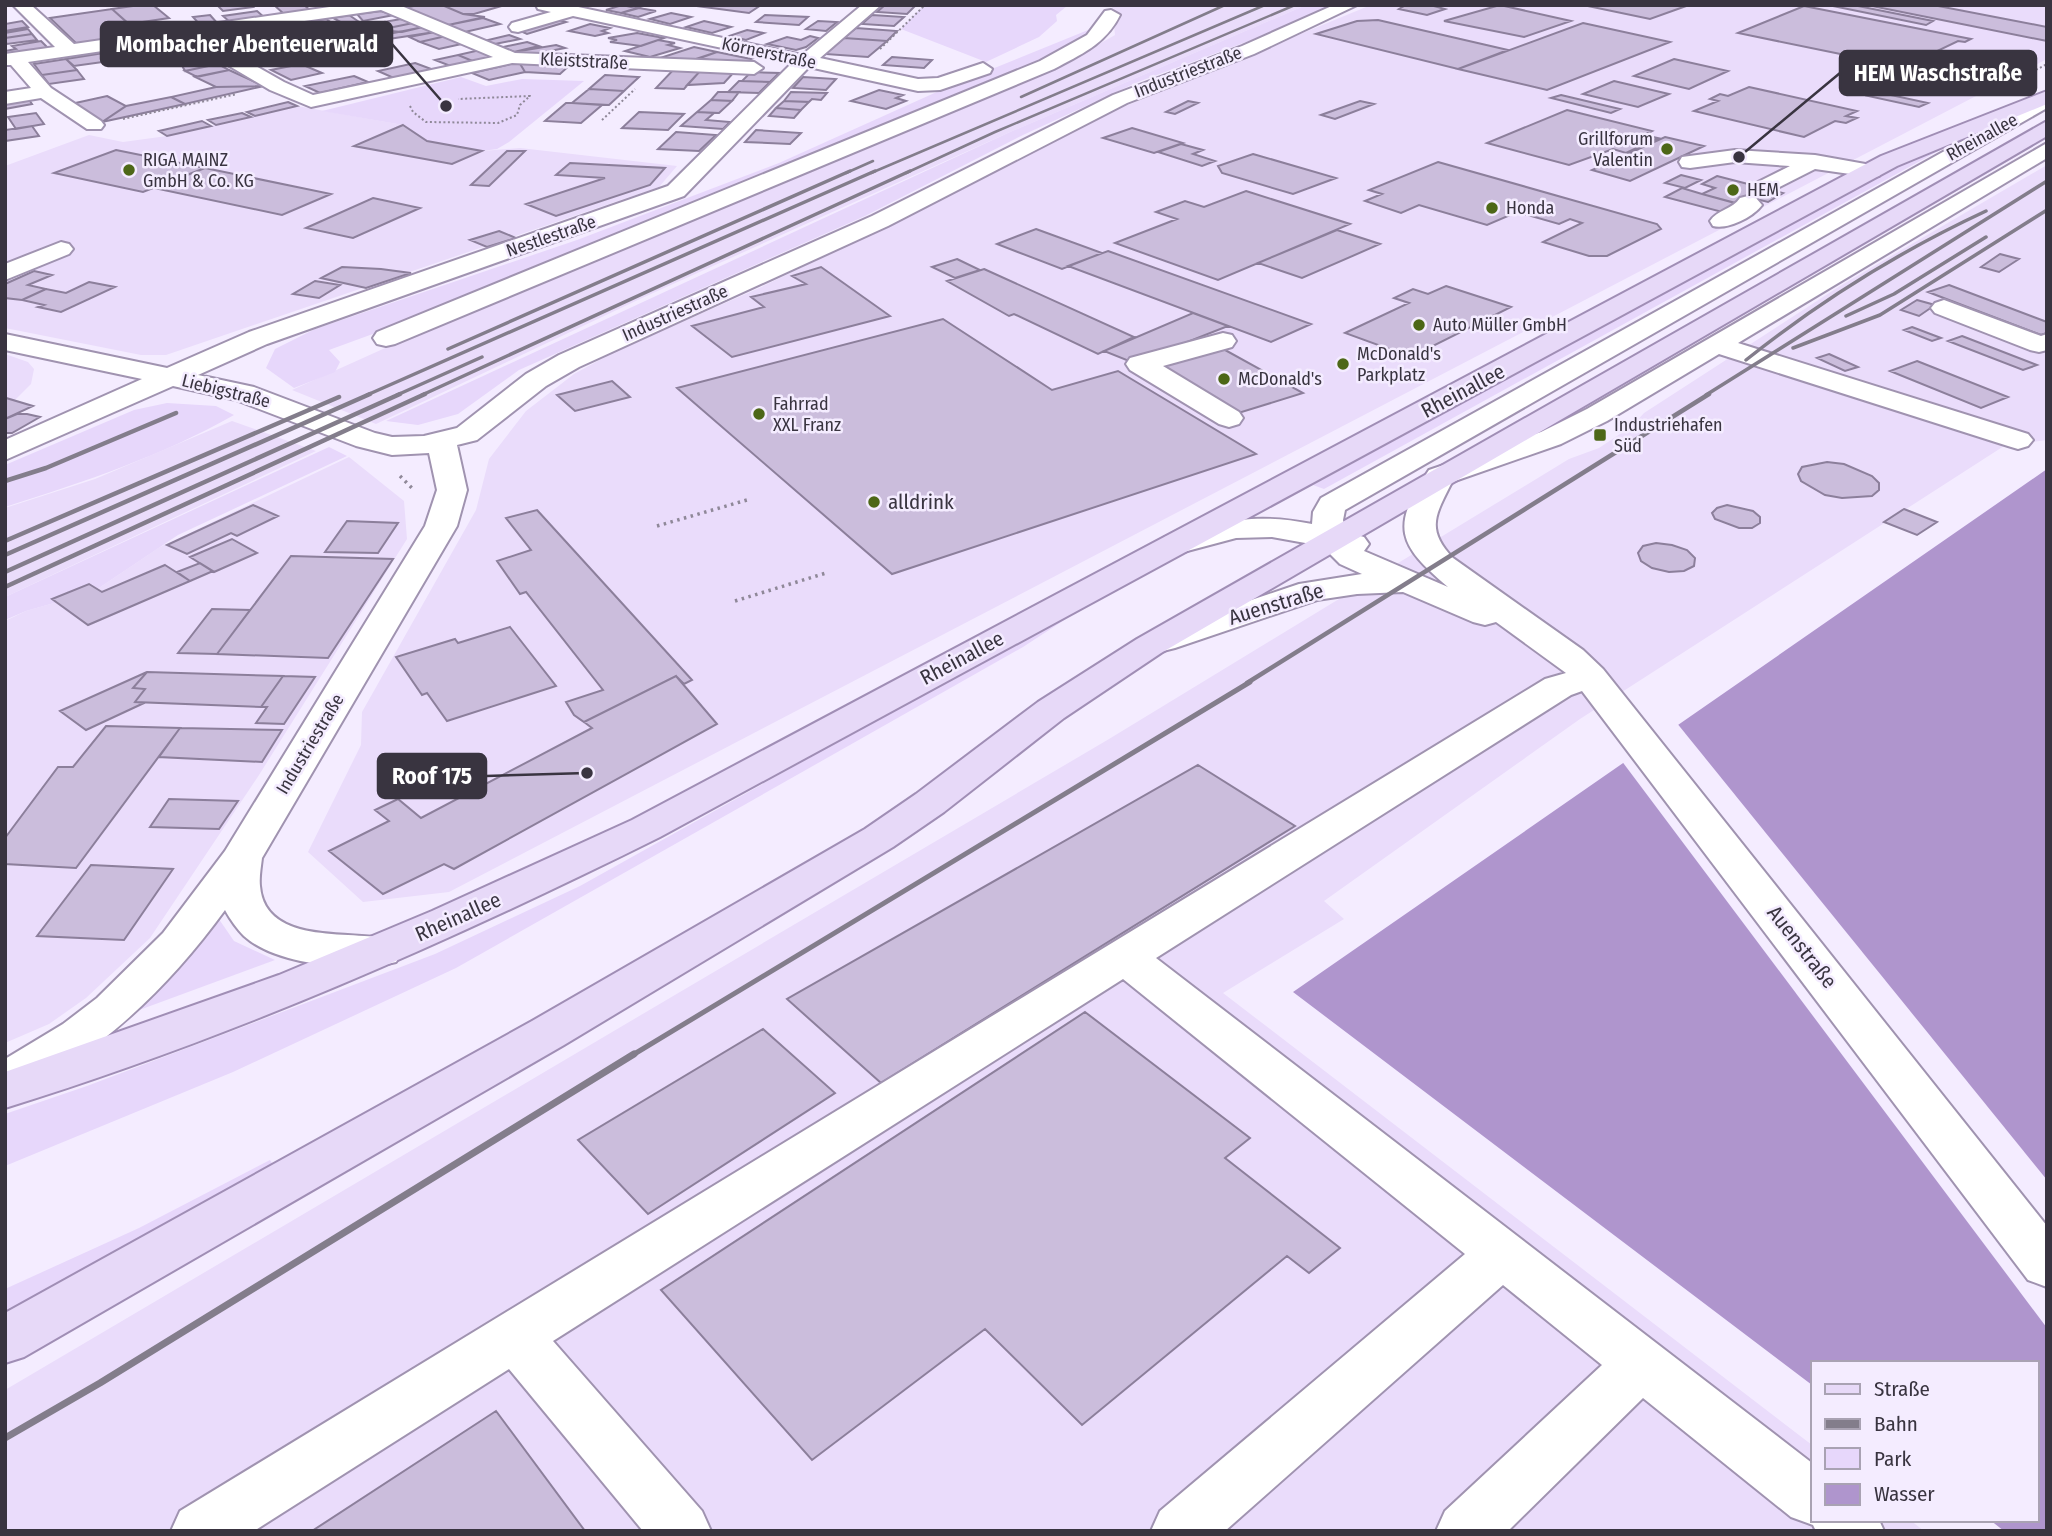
<svg xmlns="http://www.w3.org/2000/svg" width="2052" height="1536" font-family="'Fira Sans Condensed',sans-serif">
	<style>
		.built { fill: #eadcfb }
		.green { fill: #e7d7fb }
		.water { fill: #af95cd }
		.pier { fill: #f4ecff }
		.building { fill: #cbbddc; stroke: #8c7f9b; stroke-width: 2 }
		.lines { fill: none; stroke-linecap: round; stroke-linejoin: round }
		.minor-casing { stroke: #a093b0; stroke-width: 4 }
		.major-casing { stroke: #a08eb5; stroke-width: 4 }
		.path-far1 { stroke: #8f8898; stroke-width: 2; stroke-dasharray: 2 2.5; stroke-linecap: butt }
		.path { stroke: #8f8898; stroke-width: 3.5; stroke-dasharray: 2.5 4.5; stroke-linecap: butt }
		.minor { fill: #fff; fill-rule: evenodd }
		.major { fill: #e7d9f8; fill-rule: evenodd }
		.rail-far4 { stroke: #837d8b; stroke-width: 2.5 }
		.rail-far3 { stroke: #837d8b; stroke-width: 3.5 }
		.rail-far2 { stroke: #837d8b; stroke-width: 4.5 }
		.rail-far1 { stroke: #837d8b; stroke-width: 5 }
		.rail { stroke: #837d8b; stroke-width: 7 }
		.poi-dot { fill: #4d6717; stroke: #f4ecff; stroke-width: 2.5 }
		.labels { text-anchor: middle; stroke-width: 5; stroke-linejoin: round; paint-order: stroke }
		.far-street-label { font-size: 18px; fill: #393440; stroke: #f4ecff }
		.far-poi-label { font-size: 18px; fill: #393440; stroke: #f4ecff; text-anchor: start }
		.street-label { font-size: 21px; fill: #393440; stroke: #f4ecff }
		.poi-label { font-size: 21px; fill: #393440; stroke: #f4ecff; text-anchor: start }
		.leader { fill: none; stroke: #393440; stroke-width: 2.5 }
		.callout-dot { fill: #393440; stroke: #f4ecff; stroke-width: 2.5 }
		.callout { fill: #393440; stroke: #393440; stroke-width: 2.5 }
		.callout-label { font-size: 23px; text-anchor: middle; font-weight: bold; fill: #fff }
	</style>
	<rect width="100%" height="100%" fill="#f4ecff"/>
	<path class="built" d="M1112,5H1306L1010,132L642,298L376,424L292,390L547,275L794,178L1078,56L1115,35Z
		M1371,5H2047V59L449,892L363,902L308,852L361,745L362,712L476,510L489,459L526,411L574,374L616,351L757,289L923,209L1116,110Z
		M297,106L403,125L427,141L482,151L520,148L677,166L659,187L166,355H141L5,328V166L89,135L123,142L167,136Z
		M2047,165V440L2004,446L1580,719L1324,901L1344,919L1223,993L1812,1445V1520H1910L1924,1531H5V1390L1109,739L1569,459L1599,448L1632,426L1644,413L1840,286Z
		M5,354L28,362L34,369L31,384L14,401L5,399Z
		M232,421L316,451L5,597V508L95,479Z
		M349,457L404,501L407,539L259,775L150,938L86,998L49,1024L5,1043V621L26,611L93,592L160,547Z"/>
	<path class="green" d="M924,5H1074L1067,6L1056,15L1057,21L1039,37L986,62L901,29Z
		M1306,5H1333L1254,39L1138,82L1023,135L865,216L519,370L458,414L418,425L386,421L1010,132Z
		M1093,28L1099,31L1039,66L411,320L329,350L340,362L335,372L294,388L266,368L275,349L315,329L577,240L779,163L950,86Z
		M461,77L486,86L522,79L584,81L509,142L497,149L482,151L427,141L403,125L322,111Z
		M1989,123L1324,489L1313,485L1932,147Z
		M167,403L216,406L234,415C162,456 84,482 5,507V465L134,410Z
		M329,447L347,456L178,535L93,592L26,611L5,620V597Z
		M1090,601L1092,602L1023,647L456,968L233,1072L5,1166V1114L87,1086L435,954L580,886Z
		M214,912L234,941L275,960L123,1016Z
		M270,1160L274,1166L5,1314V1289L139,1228Z"/>
	<path class="water" d="M2047,469V1531H2004L1990,1520H2036V1363H1812V1385L1293,992Z"/>
	<path class="pier" d="M1676,722L2047,1180V1328L1621,760Z"/>
	<path class="building" d="M140,5H153L169,18L129,24L112,9Z
		M217,5H251L253,7L223,11Z
		M274,5H304L311,11L284,14Z
		M419,5H442L463,14L485,17L448,25L403,8Z
		M442,5H505L474,14H463Z
		M622,5L631,7L647,5L621,13L606,10Z
		M689,5H761L749,13Z
		M885,5H916L907,14L877,12Z
		M1406,5H1430L1445,9L1427,15L1399,9Z
		M1500,5L1571,21L1524,37L1444,21Z
		M1583,5H1689L1650,19Z
		M1828,5H1853L1933,21L1926,25Z
		M1867,5H1933L2047,27V41Z
		M1804,6L1966,38L1971,39L1965,42L1958,41L1904,67L1855,61L1860,58L1738,33Z
		M639,8L656,11L638,17L621,13Z
		M112,9L142,36L79,46L50,18Z
		M257,11L265,18L231,23L223,16Z
		M381,11L394,15L363,21L357,14Z
		M671,13L691,17L670,24L650,19Z
		M210,15L218,24L201,26L193,17Z
		M349,15L365,26L346,25L333,18Z
		M765,15L808,17L799,25L756,22Z
		M872,15L904,17L894,26L862,24Z
		M483,18L500,24L465,32L448,25Z
		M326,19L335,25L312,29L303,22Z
		M401,19L413,23L379,30L374,28L384,26L378,23Z
		M555,19L566,22L527,34L518,30Z
		M1378,20L1508,50L1458,69L1316,34L1357,21Z
		M22,21L28,27L5,31V24Z
		M704,21L731,27L712,33L686,27Z
		M818,21L837,22L826,31L806,29Z
		M413,23L423,27L402,32L379,30Z
		M1583,23L1670,42L1547,90L1458,69Z
		M590,24L610,28L602,31L608,33L595,36L569,31Z
		M423,27L435,32L369,42L364,39Z
		M856,28L897,31L887,41L844,38Z
		M28,29L32,34L5,38V33Z
		M747,30L764,33L746,40L729,36Z
		M435,32L446,36L420,42L409,37Z
		M637,33L664,38L641,46L610,42L617,40L608,38Z
		M32,34L37,40L7,44L5,41V38Z
		M509,35L520,39L495,44L484,41Z
		M446,36L466,43L439,49L420,42Z
		M810,36L818,38L806,47L796,50L767,44L787,37L801,40Z
		M844,38L887,41L868,57L825,54Z
		M658,40L675,43L668,45L680,48L650,57L625,51Z
		M41,41L50,50L5,56V51L16,49L12,46Z
		M527,42L539,46L514,52L503,47Z
		M556,45L565,48L525,56L514,52Z
		M694,47L717,52L684,63L660,58Z
		M480,50L497,57L475,62L458,55Z
		M110,52L117,60L74,66L66,59Z
		M717,52L751,59L734,65L700,58Z
		M209,55L218,64L185,71L179,60Z
		M458,55L475,62L453,67L435,60Z
		M892,57L932,60L924,68L883,65Z
		M66,59L77,70L42,75L34,64Z
		M1674,59L1728,71L1689,89L1634,76Z
		M519,62L571,64L560,74L525,72Z
		M519,62L525,72L489,80L472,73Z
		M415,63L434,70L396,79L378,71Z
		M218,64L229,70L197,77L185,71Z
		M301,64L322,73L291,80L271,70Z
		M675,68L702,69L684,89L656,88Z
		M702,69L735,71L724,83L687,85Z
		M77,70L84,79L49,84L42,75Z
		M229,70L264,86L216,87L195,77Z
		M751,72L779,73L770,82L742,81Z
		M605,75L639,77L624,91L589,89Z
		M354,76L368,82L320,93L305,86Z
		M803,77L836,79L826,90L793,88Z
		M739,81H742L770,82L759,93L728,92Z
		M1614,81L1669,94L1638,107L1583,94Z
		M264,86L185,104L171,97L216,87Z
		M1749,87L1857,111L1846,116L1857,118L1846,123L1835,121L1804,137L1694,111L1718,101L1710,99L1720,94L1728,96Z
		M589,89L624,91L609,105L572,103Z
		M879,90L903,95L896,98L906,101L886,109L851,101Z
		M718,92H739L732,101L711,100Z
		M791,92L827,93L821,100L812,99L809,102L784,101Z
		M1877,92L1928,103L1919,107L1868,96Z
		M1561,95L1620,109L1611,113L1551,98Z
		M107,96L126,106L102,122L71,104Z
		M27,97L32,104L5,109V100Z
		M171,97L185,104L102,122L126,106Z
		M711,100L732,101L719,113L697,112Z
		M784,101L809,102L801,110L776,108Z
		M1188,101L1198,103L1175,114L1166,112Z
		M1360,101L1374,104L1335,119L1321,115Z
		M288,102L297,106L255,116L247,112Z
		M566,103H572L602,105L581,123L545,121Z
		M776,108L801,110L794,118L769,116Z
		M1567,110L1652,131L1644,135L1658,138L1626,153L1613,149L1569,165L1487,143Z
		M639,112L684,114L668,130L622,128Z
		M697,112L714,113L706,120L730,122L723,129L681,126Z
		M36,113L44,124L16,129L8,117Z
		M242,113L251,117L216,125L208,120Z
		M202,121L211,126L167,136L159,131Z
		M403,125L427,141L482,151L452,164L354,146Z
		M32,126L39,136L5,141V130Z
		M1132,128L1183,143L1154,153L1103,138Z
		M756,130L801,133L790,144L745,142Z
		M676,132L716,135L699,151L658,149Z
		M1665,137L1704,146L1630,181L1592,170Z
		M1181,144L1203,150L1193,154L1215,161L1202,166L1158,152Z
		M116,150L205,168L143,192L54,173Z
		M507,151H525L489,186L471,185Z
		M1253,154L1336,178L1293,194L1222,173L1218,166Z
		M1438,162L1657,224L1661,229L1607,256H1589L1543,242L1582,223L1570,219L1559,224L1517,212L1487,225L1419,205L1401,213L1365,201L1382,194L1369,190Z
		M570,163L665,168L650,185L556,216L526,204L605,178L556,175Z
		M205,168L331,194L282,215L154,188Z
		M1681,175L1701,180L1685,188L1665,183Z
		M1717,176L1783,193L1768,202L1756,199L1743,205L1702,194L1715,188L1702,184Z
		M1682,188L1702,194L1742,205L1726,213L1665,197Z
		M1246,191L1350,224L1218,280L1115,243L1177,219L1156,212L1185,201L1204,207Z
		M373,198L420,208L353,238L306,228Z
		M1036,229L1102,253L1062,269L997,244Z
		M1337,230L1380,244L1302,278L1258,263Z
		M499,231L516,238L487,247L470,240Z
		M1108,251L1311,324L1271,342L1068,266Z
		M2000,254L2019,259L1999,272L1981,267Z
		M957,259L980,270L955,278L932,267Z
		M342,267L381,269L411,273L366,288L321,278Z
		M821,267L890,316L732,357L692,326L764,307L751,297L806,284L792,276Z
		M984,269L1134,337L1098,354L1014,314L1009,316L947,281Z
		M34,271L52,275L28,285L46,289L22,300L5,298V284Z
		M315,281L340,285L319,298L293,294Z
		M89,282L115,287L61,312L38,307L44,305L22,300L46,289L66,293Z
		M1949,285L2047,322V333L2041,335L1928,292Z
		M1446,286L1511,307L1411,357L1345,333L1409,303L1394,298L1413,289L1428,294Z
		M1917,300L1935,305L1919,316L1901,310Z
		M1193,313L1228,326L1134,363L1104,351Z
		M943,319L1052,390L1118,371L1256,454L892,574L677,388Z
		M1912,327L1941,338L1932,341L1904,330Z
		M1962,336L2037,365L2023,370L1948,341Z
		M1216,345L1303,393L1232,415L1148,365Z
		M1829,354L1858,367L1845,371L1817,358Z
		M1917,361L2008,397L1981,408L1890,371Z
		M612,381L630,397L575,411L557,395Z
		M5,399L6,398L33,406L5,419Z
		M17,414H27L40,417L12,433H5V419Z
		M1827,462L1844,464L1872,476L1879,483V490L1872,496L1842,498L1825,495L1801,481L1798,474L1802,467Z
		M253,505L278,516L237,536L231,533L187,554L167,545Z
		M1727,505L1753,511L1760,517V523L1752,528H1739L1715,519L1712,513L1717,508Z
		M1904,509L1937,522L1917,535L1884,522Z
		M537,510L692,680L684,684L676,676L584,722L574,715L566,702L603,690L526,592L520,594L497,561L531,550L506,518Z
		M347,521L398,523L378,553L325,552Z
		M232,539L257,553L214,572L190,557Z
		M1656,543L1672,545L1687,550L1695,558L1694,566L1684,571L1669,572L1652,568L1641,561L1638,553L1643,546Z
		M291,556L393,559L328,658L217,654Z
		M200,563L213,571L190,581L177,572Z
		M165,565L190,581L88,625L52,599L89,584L102,592Z
		M212,609L250,610L217,654L178,653Z
		M510,627L556,686L447,721L427,693L422,695L396,657L455,639L458,643Z
		M147,672L133,688L145,689L135,702L144,703L86,730L60,711Z
		M147,672L283,676L261,707L135,702L145,689L133,688Z
		M283,676L315,677L284,724L256,723L267,707H261Z
		M676,676L717,724L454,869L444,864L383,894L329,851L389,821L375,810L398,799L421,818L592,728L584,722Z
		M106,726L180,728L76,868L5,864V838L58,767H73Z
		M180,728L282,730L262,762L159,757Z
		M1198,765L1295,826L881,1083L787,999Z
		M169,799L238,801L219,829L150,827Z
		M91,865L173,869L124,940L37,936Z
		M1085,1012L1250,1138L1225,1158L1340,1248L1309,1273L1287,1256L1082,1425L985,1329L812,1460L661,1290Z
		M763,1029L835,1093L648,1214L578,1140Z
		M496,1411L585,1531H312Z"/>
	<g class="lines">
		<defs>
			<path id="minor" d="M13,5H31L74,44L343,5H399L515,53L754,62L763,68L754,74L512,63L311,107L270,90L226,64L197,37L28,62L51,88L101,121L104,125L101,129H87L41,98L5,104V92L31,88L11,65H5V54L55,47ZM381,10L493,57L313,95L284,82L238,56L215,34Z
				M536,5H569L802,55L862,5H881L820,58L918,79L938,78L983,63L992,69L990,73L940,90L918,91L809,67L684,196L267,344L198,375L254,387L375,433L392,437L424,436L457,428L526,374L559,355L872,216L1113,95L1242,46L1334,5H1357L1254,54L1127,103L888,226L579,367L546,386L477,440L457,445L467,490L457,526L262,858C261,867 259,877 260,886C265,948 357,929 396,940L403,951L396,962C357,973 276,965 244,936C237,929 230,919 225,910C179,973 127,1027 61,1069C43,1081 26,1093 5,1100V1059L63,1024L97,998L163,933L225,851L425,526L437,490L429,453L392,455L356,446L236,400L173,386L5,460V440L142,379L5,350V334L167,368L249,332L668,186L792,63L573,16L518,32L512,31L509,27L512,23L551,12L538,9Z
				M1111,10L1120,15C1106,44 1080,55 1054,69L395,344L386,346L377,344L373,338L377,332L1040,61L1087,35L1105,11Z
				M2047,94V108L1345,510L1343,520L1346,532L1364,537L1369,544L1364,551L1448,587C1398,545 1390,527 1429,470L1541,432L1587,409L2047,143V158L1738,343L2028,434L2033,440L2028,446L2018,449L2008,446L1719,354L1607,421L1561,444L1452,482C1436,514 1425,529 1453,558L1583,650L1603,669L2047,1226V1287L2028,1280L1582,691L1571,695L1156,958L1812,1463V1520H1879L1884,1531H1816L1813,1525L1791,1517L1643,1398L1508,1531H1436L1445,1511L1602,1365L1503,1285L1225,1531H1151L1160,1511L1465,1254L1123,979L553,1341L702,1511L711,1531H643L509,1369L254,1531H171L180,1511L1545,679L1566,673L1496,622L1485,625L1473,622L1403,592L1357,594L1317,600L1175,648L1163,651L1151,648L1146,641L1151,634L1299,584L1362,574L1340,564L1322,546L1272,537L1236,538L1176,554L1165,551L1160,544L1165,537C1221,522 1253,512 1312,524L1313,512L1321,498Z
				M1735,150L1815,155L1871,165L1879,166L1882,171L1879,176L1871,177L1815,169L1764,195L1756,193L1753,188L1756,183L1790,166L1735,162L1690,168L1682,167L1679,162L1682,157Z
				M1748,196L1756,198L1762,205C1753,217 1728,230 1713,226L1710,221C1717,210 1733,209 1740,198Z
				M61,242L69,244L73,249L69,254L5,280V264Z
				M1944,300L2041,336L2047,334V350L2039,352L2030,350L1935,313L1931,308L1935,303Z
				M1223,333L1232,335L1236,341L1232,347L1163,366L1239,412L1243,418L1239,424L1229,427L1219,424L1130,370L1126,364L1130,358Z"/>
			<path id="major" d="M2047,91V104L1897,166L660,837C449,942 231,1038 5,1108V1072L279,975L432,911L632,820L1881,156Z
				M2047,121V136L1161,653L1064,718L944,812L893,847L564,1045L24,1357L5,1363V1313L532,1021L865,829L916,794L1038,702L1137,639Z"/>
		</defs>
		<use href="#minor" class="minor-casing"/>
		<use href="#major" class="major-casing"/>
		<path class="path-far1" d="M880,49L925,5
			M2032,72L2047,64
			M410,106L413,112L426,122L498,123L517,115L520,105L530,96L458,99
			M123,119L237,94
			M602,120L635,89"/>
		<path class="path" d="M400,476L414,490
			M657,526L747,500
			M735,601L826,573"/>
		<use href="#minor" class="minor"/>
		<use href="#major" class="major"/>
		<path class="rail-far4" d="M1021,97L1225,5
			M846,173L873,161
			M871,173L1265,5
			M906,173L995,132L1295,5"/>
		<path class="rail-far3" d="M1846,316L1894,294L1986,237
			M1793,348L1880,315L2047,210
			M448,349L850,171
			M1746,360C1820,301 1900,251 1986,211
			M367,395L875,171
			M397,395L482,357
			M422,395L910,171
			M1706,395L2047,181"/>
		<path class="rail-far2" d="M5,481L46,468L176,413
			M5,541L339,397
			M5,555L370,394
			M5,572L400,394
			M5,587L425,394
			M1247,683L1709,394"/>
		<path class="rail-far1" d="M631,1056L1250,682"/>
		<path class="rail" d="M5,1438L100,1383L634,1054"/>
	</g>
	<g class="poi-dot">
		<circle cx="1667" cy="149" r="7"/>
		<circle cx="129" cy="170" r="7"/>
		<circle cx="1733" cy="190" r="7"/>
		<circle cx="1492" cy="208" r="7"/>
		<circle cx="1419" cy="325" r="7"/>
		<circle cx="1343" cy="364" r="7"/>
		<circle cx="1224" cy="379" r="7"/>
		<circle cx="759" cy="414" r="7"/>
		<rect x="1593" y="428" width="14" height="14" rx="3.5"/>
		<circle cx="874" cy="502" r="7"/>
	</g>
	<g class="labels">
		<g class="far-street-label">
			<text transform="translate(769 53) rotate(12)" y="6">Körnerstraße</text>
			<text transform="translate(584 61) rotate(3)" y="6">Kleiststraße</text>
			<text transform="translate(1188 72) rotate(-21)" y="6">Industriestraße</text>
			<text transform="translate(1982 137) rotate(-29)" y="6">Rheinallee</text>
			<text transform="translate(551 236) rotate(-19)" y="6">Nestlestraße</text>
			<text transform="translate(675 313) rotate(-24)" y="6">Industriestraße</text>
			<text transform="translate(226 391) rotate(14)" y="6">Liebigstraße</text>
			<text transform="translate(310 744) rotate(-59)" y="6">Industriestraße</text>
		</g>
		<g class="far-poi-label">
			<text x="1653" y="145" text-anchor="end">Grillforum<tspan x="1653" dy="21">Valentin</tspan></text>
			<text x="143" y="166">RIGA MAINZ<tspan x="143" dy="21">GmbH &amp; Co. KG</tspan></text>
			<text x="1747" y="196">HEM</text>
			<text x="1506" y="214">Honda</text>
			<text x="1433" y="331">Auto Müller GmbH</text>
			<text x="1357" y="360">McDonald's<tspan x="1357" dy="21">Parkplatz</tspan></text>
			<text x="1238" y="385">McDonald's</text>
			<text x="773" y="410">Fahrrad<tspan x="773" dy="21">XXL Franz</tspan></text>
			<text x="1614" y="431">Industriehafen<tspan x="1614" dy="21">Süd</tspan></text>
		</g>
		<g class="street-label">
			<text transform="translate(1463 391) rotate(-28)" y="7">Rheinallee</text>
			<text transform="translate(1276 604) rotate(-17)" y="7">Auenstraße</text>
			<text transform="translate(962 658) rotate(-28)" y="7">Rheinallee</text>
			<text transform="translate(458 917) rotate(-24)" y="7">Rheinallee</text>
			<text transform="translate(1802 947) rotate(52)" y="7">Auenstraße</text>
		</g>
		<g class="poi-label">
			<text x="888" y="509">alldrink</text>
		</g>
	</g>
	<path class="leader" d="M446 106L392 44M1739 157L1840 73M587 773L486 776"/>
	<g class="callout-dot">
		<circle cx="446" cy="106" r="7"/>
		<circle cx="1739" cy="157" r="7"/>
		<circle cx="587" cy="773" r="7"/>
	</g>
	<g class="callout">
		<rect x="101" y="22" width="291" height="44" rx="7"/>
		<rect x="1840" y="51" width="196" height="44" rx="7"/>
		<rect x="378" y="754" width="108" height="44" rx="7"/>
	</g>
	<g class="callout-label">
		<text x="247" y="52">Mombacher Abenteuerwald</text>
		<text x="1938" y="81">HEM Waschstraße</text>
		<text x="432" y="784">Roof 175</text>
	</g>
	<rect width="2052" height="1536" fill="none" stroke="#393440" stroke-width="14"/>
	<rect x="1811" y="1361" width="228" height="161" fill="#f4ecff" stroke="#a9a2b3" stroke-width="2"/>
	<rect x="1825" y="1384" width="35" height="10" fill="#e7d9f8" stroke="#a9a2b3" stroke-width="2"/>
	<text x="1874" y="1396" font-size="21" fill="#393440">Straße</text>
	<rect x="1825" y="1419" width="35" height="10" fill="#837d8b" stroke="#a9a2b3" stroke-width="2"/>
	<text x="1874" y="1431" font-size="21" fill="#393440">Bahn</text>
	<rect x="1825" y="1448" width="35" height="21" fill="#e7d7fb" stroke="#a9a2b3" stroke-width="2"/>
	<text x="1874" y="1466" font-size="21" fill="#393440">Park</text>
	<rect x="1825" y="1484" width="35" height="21" fill="#af95cd" stroke="#a9a2b3" stroke-width="2"/>
	<text x="1874" y="1501" font-size="21" fill="#393440">Wasser</text>
</svg>
